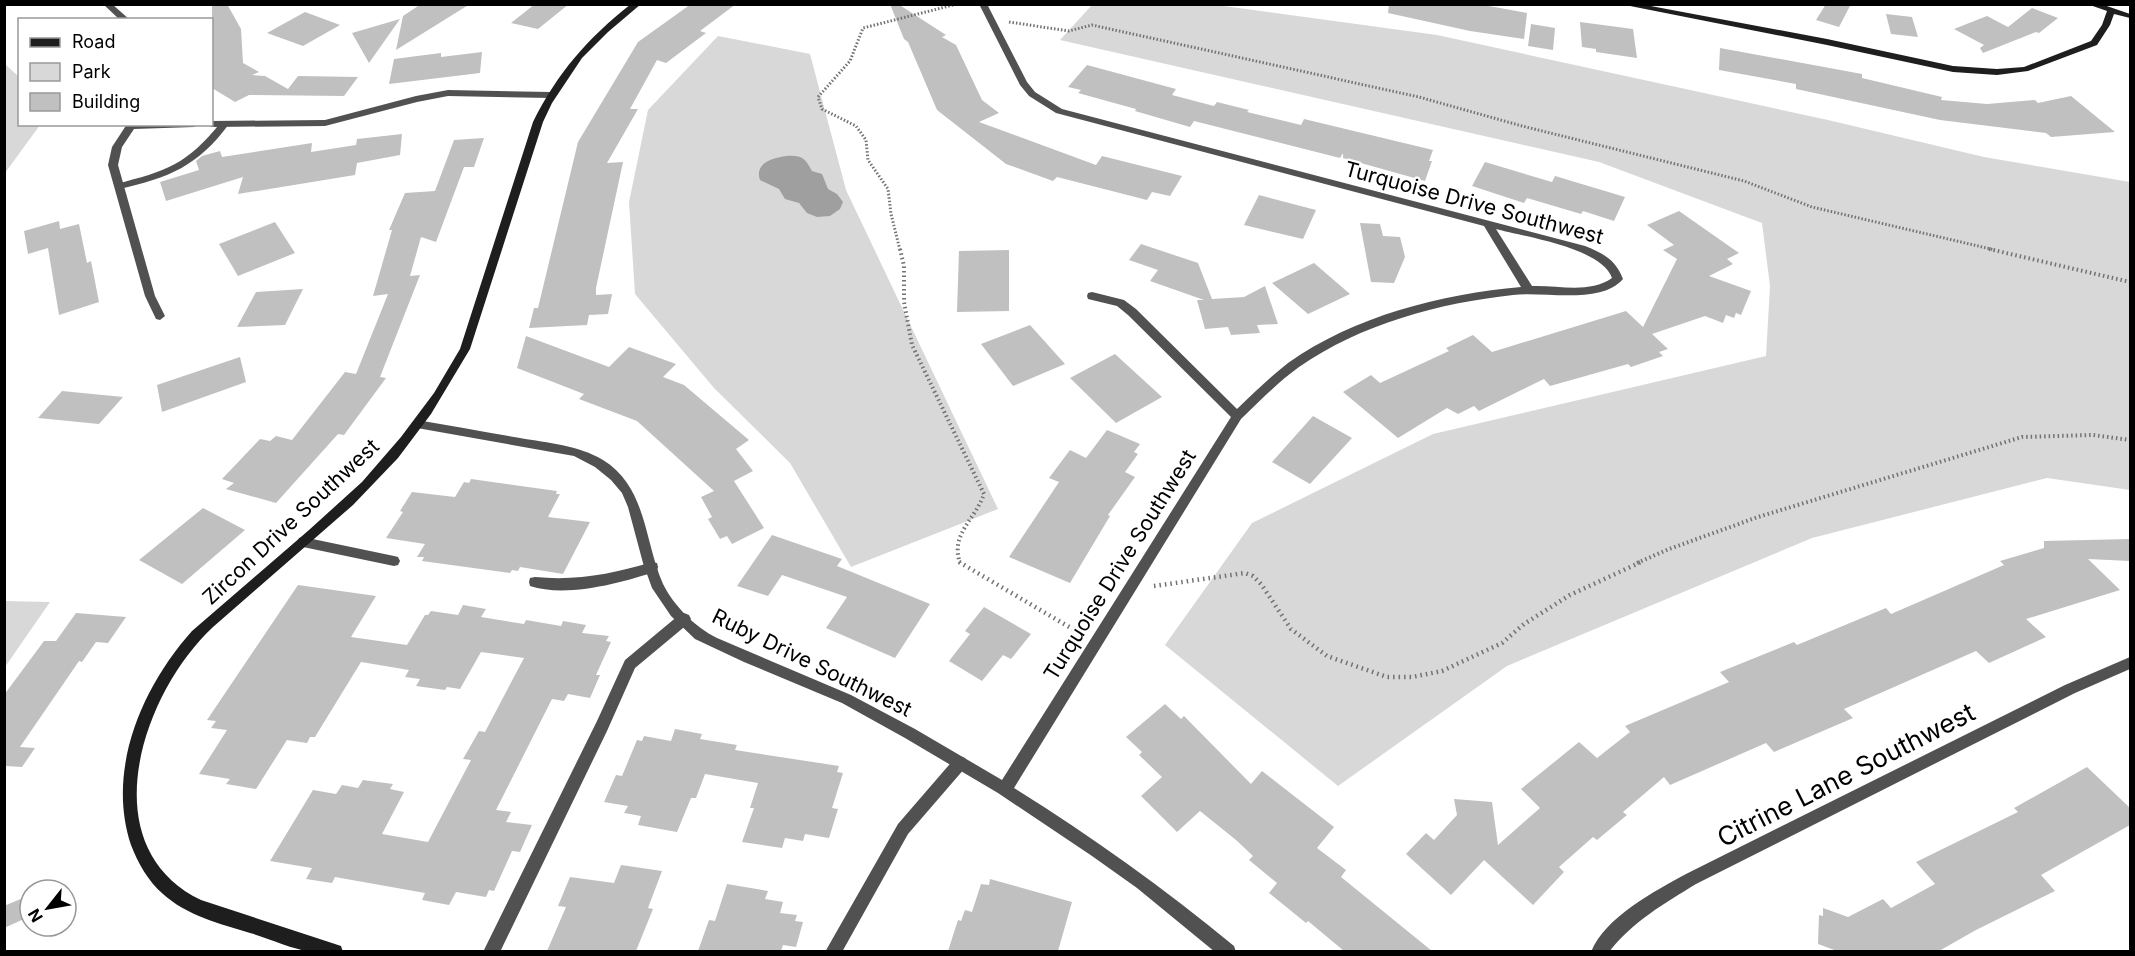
<svg xmlns="http://www.w3.org/2000/svg" width="2135" height="956" font-family="Inter,sans-serif">
	<style>
		.green { fill: #d8d8d8 }
		.water { fill: #9f9f9f }
		.building { fill: #c0c0c0 }
		.lines { fill: none; stroke-linecap: round; stroke-linejoin: round }
		.path-far2 { stroke: #737373; stroke-width: 3; stroke-dasharray: 1.5 2; stroke-linecap: butt }
		.path-far1 { stroke: #737373; stroke-width: 4; stroke-dasharray: 1.5 3; stroke-linecap: butt }
		.path { stroke: #737373; stroke-width: 4.5; stroke-dasharray: 1.5 4; stroke-linecap: butt }
		.lane { fill: #515151; fill-rule: evenodd }
		.street { fill: #515151; fill-rule: evenodd }
		.secondary { fill: #1e1e1e; fill-rule: evenodd }
		.labels { text-anchor: middle; stroke-width: 4.5; stroke-linejoin: round; paint-order: stroke }
		.street-label { font-size: 21px; fill: #000; stroke: #fff }
		.near-street-label { font-size: 26px; fill: #000; stroke: #fff }
	</style>
	<rect width="100%" height="100%" fill="#fff"/>
	<path class="green" d="M1092,5H1216L1437,35L1828,120L1984,157L2130,182V490L2047,478L1812,538L1507,666L1338,786L1165,645L1252,523L1433,434L1766,356L1770,286L1762,223L1599,162L1060,40Z
		M718,36L810,54L846,190L998,509L851,567L790,463L714,388L635,294L629,202L648,110Z
		M5,64L19,77L20,124L40,125L5,173Z
		M5,601L50,602L5,667L4,601Z"/>
	<path class="water" d="M786,156C802,155 805,158 812,171L822,174L828,189L837,194L843,202L840,209L830,216L817,217L807,213L799,203L785,199L779,189L760,180C754,163 773,158 786,156Z"/>
	<path class="building" d="M212,4H227L241,29L243,63L259,72L252,75L265,76L288,89L298,76L358,77L344,96L249,95L235,102L212,88Z
		M421,4H470L396,50L403,16Z
		M535,4H569L538,29L511,23Z
		M691,4H736L700,31L706,33L666,63L657,60L630,109H638L607,163L623,162L596,288V295L612,294L608,314L589,315L587,325L529,328L534,308H538L578,142L638,42Z
		M890,4H898L946,35L942,37L956,45L982,100L999,113L979,122L1096,165L1102,156L1182,176L1170,196L1152,192L1147,200L1057,177L1053,181L1006,164L937,110L908,42L904,39Z
		M1389,4H1478L1527,13L1524,39L1470,31L1388,13Z
		M1826,4H1851L1839,27L1816,20Z
		M2032,8L2058,18L2039,33L2036,32L1983,53L1980,48L1984,45L1954,29L1987,16L2008,27Z
		M305,12L340,25L303,46L267,33Z
		M1886,14L1912,17L1918,37L1891,34Z
		M400,19L369,63L352,33Z
		M1580,22L1633,29L1637,58L1596,52V49L1582,47Z
		M1531,24L1555,28L1553,50L1528,46Z
		M1720,48L1862,74V78L1942,97L1941,100L1987,104L2035,100L2038,103L2071,96L2115,132L2051,137L2046,133L1940,120L1796,89V84L1719,70Z
		M482,52L480,73L389,84L394,59L441,53V57Z
		M1087,65L1176,89L1172,95L1214,106L1217,102L1249,110L1247,112L1301,125L1304,119L1433,150L1429,161H1432L1425,181L1343,158V153L1340,158L1194,121L1190,127L1135,111L1136,109L1125,106L1078,93L1081,90L1068,87Z
		M402,134L400,155L357,163L355,175L238,194L243,177L166,201L160,182L199,170L196,161L202,156L220,151L222,157L312,143L311,152L356,145L357,139Z
		M484,138L474,167H464L436,242L421,237L410,276L420,275L380,377L386,378L344,435L338,434L276,503L226,489L234,483L222,479L260,439L270,441L276,436L292,440L345,372L356,374L388,294L373,296L392,230H389L405,193L435,191L454,140Z
		M1485,162L1552,182L1555,176L1625,197L1614,221L1583,211L1581,214L1527,198L1524,203L1472,186Z
		M1259,195L1316,210L1303,239L1244,225Z
		M1679,211L1739,253L1727,259L1733,264L1709,276L1751,291L1741,315L1736,313L1734,318L1726,315L1723,323L1705,316L1652,334L1668,349L1659,352L1663,356L1631,367L1628,364L1550,386L1544,379L1479,411L1474,406L1458,414L1447,408L1398,438L1343,392L1371,375L1380,383L1449,351L1446,348L1473,335L1492,352L1626,311L1643,327L1677,259L1663,250L1674,245L1647,225Z
		M59,221L60,229L79,224L87,263L91,261L99,302L59,315L48,248L28,254L24,231Z
		M275,222L295,253L238,276L219,244Z
		M1360,223L1380,224L1383,236L1400,237L1405,257L1394,283L1371,282Z
		M1141,244L1198,263L1212,299L1244,297L1265,286L1278,324L1257,325L1260,333L1231,335L1228,327L1205,329L1197,300H1204L1150,281L1158,270L1129,260Z
		M1009,250V311L957,312L959,251Z
		M1314,263L1350,294L1308,314L1272,283Z
		M303,289L285,325L237,327L256,292Z
		M1030,325L1065,364L1013,386L981,344Z
		M526,336L609,367L629,347L676,364L663,377L684,385L749,440L736,449L753,471L734,481L764,528L732,544L727,536L720,539L708,519L712,517L701,497L714,491L637,421L579,399L584,394L517,368Z
		M1115,354L1162,397L1116,423L1070,378Z
		M240,357L246,382L162,412L157,385Z
		M62,391L123,397L99,424L38,418Z
		M1313,416L1352,438L1310,484L1272,462Z
		M1107,430L1140,444L1134,452L1138,454L1125,472L1135,477L1108,515L1110,516L1070,583L1009,557L1059,482L1049,478L1070,450L1086,458Z
		M471,479L557,491L556,494H560L548,517L590,522L563,574L520,567L518,571L512,570L510,573L422,561L424,557H417L425,544L386,538L403,512L400,511L412,492L455,497L464,482L469,483Z
		M203,508L245,530L182,584L139,560Z
		M772,535L842,559L837,566L930,604L895,658L826,628L847,597L782,575L768,596L737,586Z
		M2130,539V561L2088,559L2120,590L2026,619L2046,637L1989,663L1976,651L1844,709L1853,718L1774,752L1766,743L1670,785L1664,777L1623,812L1627,815L1597,840L1593,837L1559,867L1564,872L1533,905L1484,860L1451,895L1406,854L1426,833L1434,840L1457,815L1454,799L1492,802L1498,845L1540,808L1521,789L1579,742L1597,758L1630,732L1625,726L1729,682L1720,672L1794,642L1797,645L1886,608L1891,614L2004,565L2000,561L2044,548V541Z
		M298,585L376,596L351,637L407,645L425,615H428L431,611L458,615L463,605L486,609L481,617L524,624L526,620L561,626L563,621L586,625L582,633L609,636L606,641L611,642L596,675H600L590,698L568,694L564,701L552,699L496,810L511,812L506,822L532,825L520,852L512,851L494,891L489,890L486,897L456,892L449,905L422,900L425,893L335,877L332,883L306,879L312,868L270,861L313,790L336,794L342,785L358,788L363,780L393,784L390,789L404,792L382,834L428,842L471,760L463,759L479,731L485,732L524,658L481,652L460,689L447,687L445,690L416,686L420,679L405,677L409,670L361,662L315,737H310L307,743L287,740L256,789L226,784L230,779L199,774L227,730L211,728L216,721L207,720Z
		M984,607L1031,634L1011,659L1003,655L982,681L949,661L970,634L965,631Z
		M76,613L126,617L108,643L96,642L82,662L79,661L20,747L35,748L22,767L6,766L4,768V695L44,641H56Z
		M1165,704L1181,719L1184,716L1251,784L1262,771L1334,827L1317,848L1346,870L1341,877L1432,951H1344L1308,921L1306,923L1269,893L1277,883L1249,860L1253,856L1236,840L1200,811L1177,832L1141,796L1162,777L1139,755L1142,752L1126,737Z
		M675,729L702,734L700,739L737,745L735,750L839,766L837,772L843,773L832,808L838,809L829,838L805,834L803,841L785,838L782,848L742,842L754,808H750L758,783L705,774L696,798H691L677,832L638,825L641,816L624,813L628,806L604,802L616,775L622,776L637,740L642,741L644,736L671,741Z
		M2087,767L2130,808V825L2041,875L2055,891L1976,930L1939,951H1837L1818,944L1819,915L1823,916V908L1848,917L1883,899L1891,908L1935,884L1916,862L2018,812L2014,808Z
		M621,865L662,871L648,908L653,909L636,951H547L566,907L558,906L570,877L614,883Z
		M990,879L1072,902L1058,951H948L958,920L961,921L965,910L972,912L981,884L989,885Z
		M727,884L768,891L765,899L783,902L780,913L797,915L795,921L803,922L796,947L783,945L781,951H698L709,920L715,921Z
		M23,898L24,919L4,928V906Z"/>
	<g class="lines">
		<path class="path-far2" d="M1009,22L1069,31L1092,25L1419,97L1522,126L1744,181L1812,207L1995,250
			M900,250L891,214L888,189L868,160L866,140L856,126L822,109L818,97L850,61L863,28L957,4"/>
		<path class="path-far1" d="M900,249L904,266V302L912,345L984,494C975,520 950,534 960,563
			M1989,249L2130,282
			M1637,563L1669,549L1758,517L2022,437L2093,435L2130,440"/>
		<path class="path" d="M959,562L1081,634
			M1154,586L1245,573L1253,576L1261,584L1291,629L1327,656L1387,677H1412L1442,671L1502,643L1524,624L1570,595L1641,562"/>
		<path class="lane" d="M224,121L229,124C198,166 169,178 119,189L114,186L116,184C166,171 187,165 221,122Z
			M303,537L394,556L398,557L400,561L398,565L394,566L303,547L299,546L297,542L299,538Z
			M652,562L657,563L658,567L657,571C622,583 566,598 530,586L529,582L530,578L535,577C576,581 613,574 652,562Z
			M684,613L689,615L691,619L689,623L635,668L607,731L500,952H483L597,721L625,660L679,615Z
			M960,756L965,758L967,763L965,768L908,834L842,952H825L898,824L955,758Z"/>
		<path class="street" d="M103,4H112L130,20H120Z
			M979,4H987L1027,82L1035,92L1062,109L1585,246C1603,253 1616,260 1623,279C1601,305 1544,291 1513,295C1439,303 1361,324 1299,367C1278,382 1260,401 1241,419L1014,788C1091,836 1164,888 1234,946L1236,952H1215L1137,888L1092,856L998,793L905,738L842,703L744,662L695,639L671,616L652,588L643,563L628,507L622,493L611,480L595,467L574,456L417,428L411,424L417,420C451,426 486,432 520,438C548,443 578,445 603,460C647,487 644,541 663,584C674,606 695,627 717,638L851,695L915,729L1002,780L1231,417L1128,315L1117,306L1088,299L1087,296L1088,293L1092,292L1124,300L1136,309L1237,409C1254,393 1270,377 1288,363C1354,316 1442,294 1521,287L1484,226L1056,113L1029,96L1020,85ZM1496,229C1525,237 1602,248 1612,278C1589,294 1559,285 1532,286Z
			M448,90L551,92L555,95L551,98L448,96L417,102L325,126L212,127L208,124H212V121L325,120L416,96Z
			M127,124H198L194,127L134,129L122,147L118,165L155,296L165,316L160,320L156,319L145,296L108,165L112,147Z
			M2130,657V669L2075,693L1696,884C1665,903 1632,922 1609,952H1591C1605,917 1655,891 1686,874L2065,685Z"/>
		<path class="secondary" d="M631,4H641L608,32L582,58L552,103L543,122L470,349L431,414L398,458L353,505L213,627C142,693 90,846 201,900L335,944L341,946L343,952C332,952 321,953 311,952C292,949 268,938 250,933C220,924 186,915 163,894C148,881 138,863 131,845C106,770 142,687 192,631L309,530L362,482L401,437L434,393L460,349L533,122C558,72 587,39 631,4Z
			M1620,4H1640L1827,39L1953,66L1997,69L2024,67L2091,41L2102,25L2107,11L2087,4H2101L2130,14V18L2114,14L2110,25L2097,45L2028,71L1997,75L1953,72L1827,45Z"/>
	</g>
	<g class="labels">
		<g class="street-label">
			<text transform="translate(1474 203) rotate(15)" y="7">Turquoise Drive Southwest</text>
			<text transform="translate(291 522) rotate(-43)" y="7">Zircon Drive Southwest</text>
			<text transform="translate(1120 565) rotate(-58)" y="7">Turquoise Drive Southwest</text>
			<text transform="translate(812 663) rotate(26)" y="7">Ruby Drive Southwest</text>
		</g>
		<g class="near-street-label">
			<text transform="translate(1846 775) rotate(-27)" y="9">Citrine Lane Southwest</text>
		</g>
	</g>
	<rect width="2135" height="956" fill="none" stroke="#000000" stroke-width="12"/>
	<rect x="18" y="18" width="195" height="108" fill="#ffffff" stroke="#999999" stroke-width="1.5"/>
	<rect x="30" y="38" width="30" height="9" fill="#1e1e1e" stroke="#999999" stroke-width="1.5"/>
	<text x="72" y="48" font-size="18" fill="#000000">Road</text>
	<rect x="30" y="63" width="30" height="18" fill="#d8d8d8" stroke="#999999" stroke-width="1.5"/>
	<text x="72" y="78" font-size="18" fill="#000000">Park</text>
	<rect x="30" y="93" width="30" height="18" fill="#c0c0c0" stroke="#999999" stroke-width="1.5"/>
	<text x="72" y="108" font-size="18" fill="#000000">Building</text>
	<g transform="translate(48 908) rotate(239)"><circle r="28" fill="#ffffff" stroke="#999999" stroke-width="1.5"/>
	<path d="M0-4.5L10 22L0 15L-10 22Z" fill="#000000"/>
	<text y="-9" font-size="16" font-weight="bold" text-anchor="middle" fill="#000000">N</text>
	</g>
</svg>
